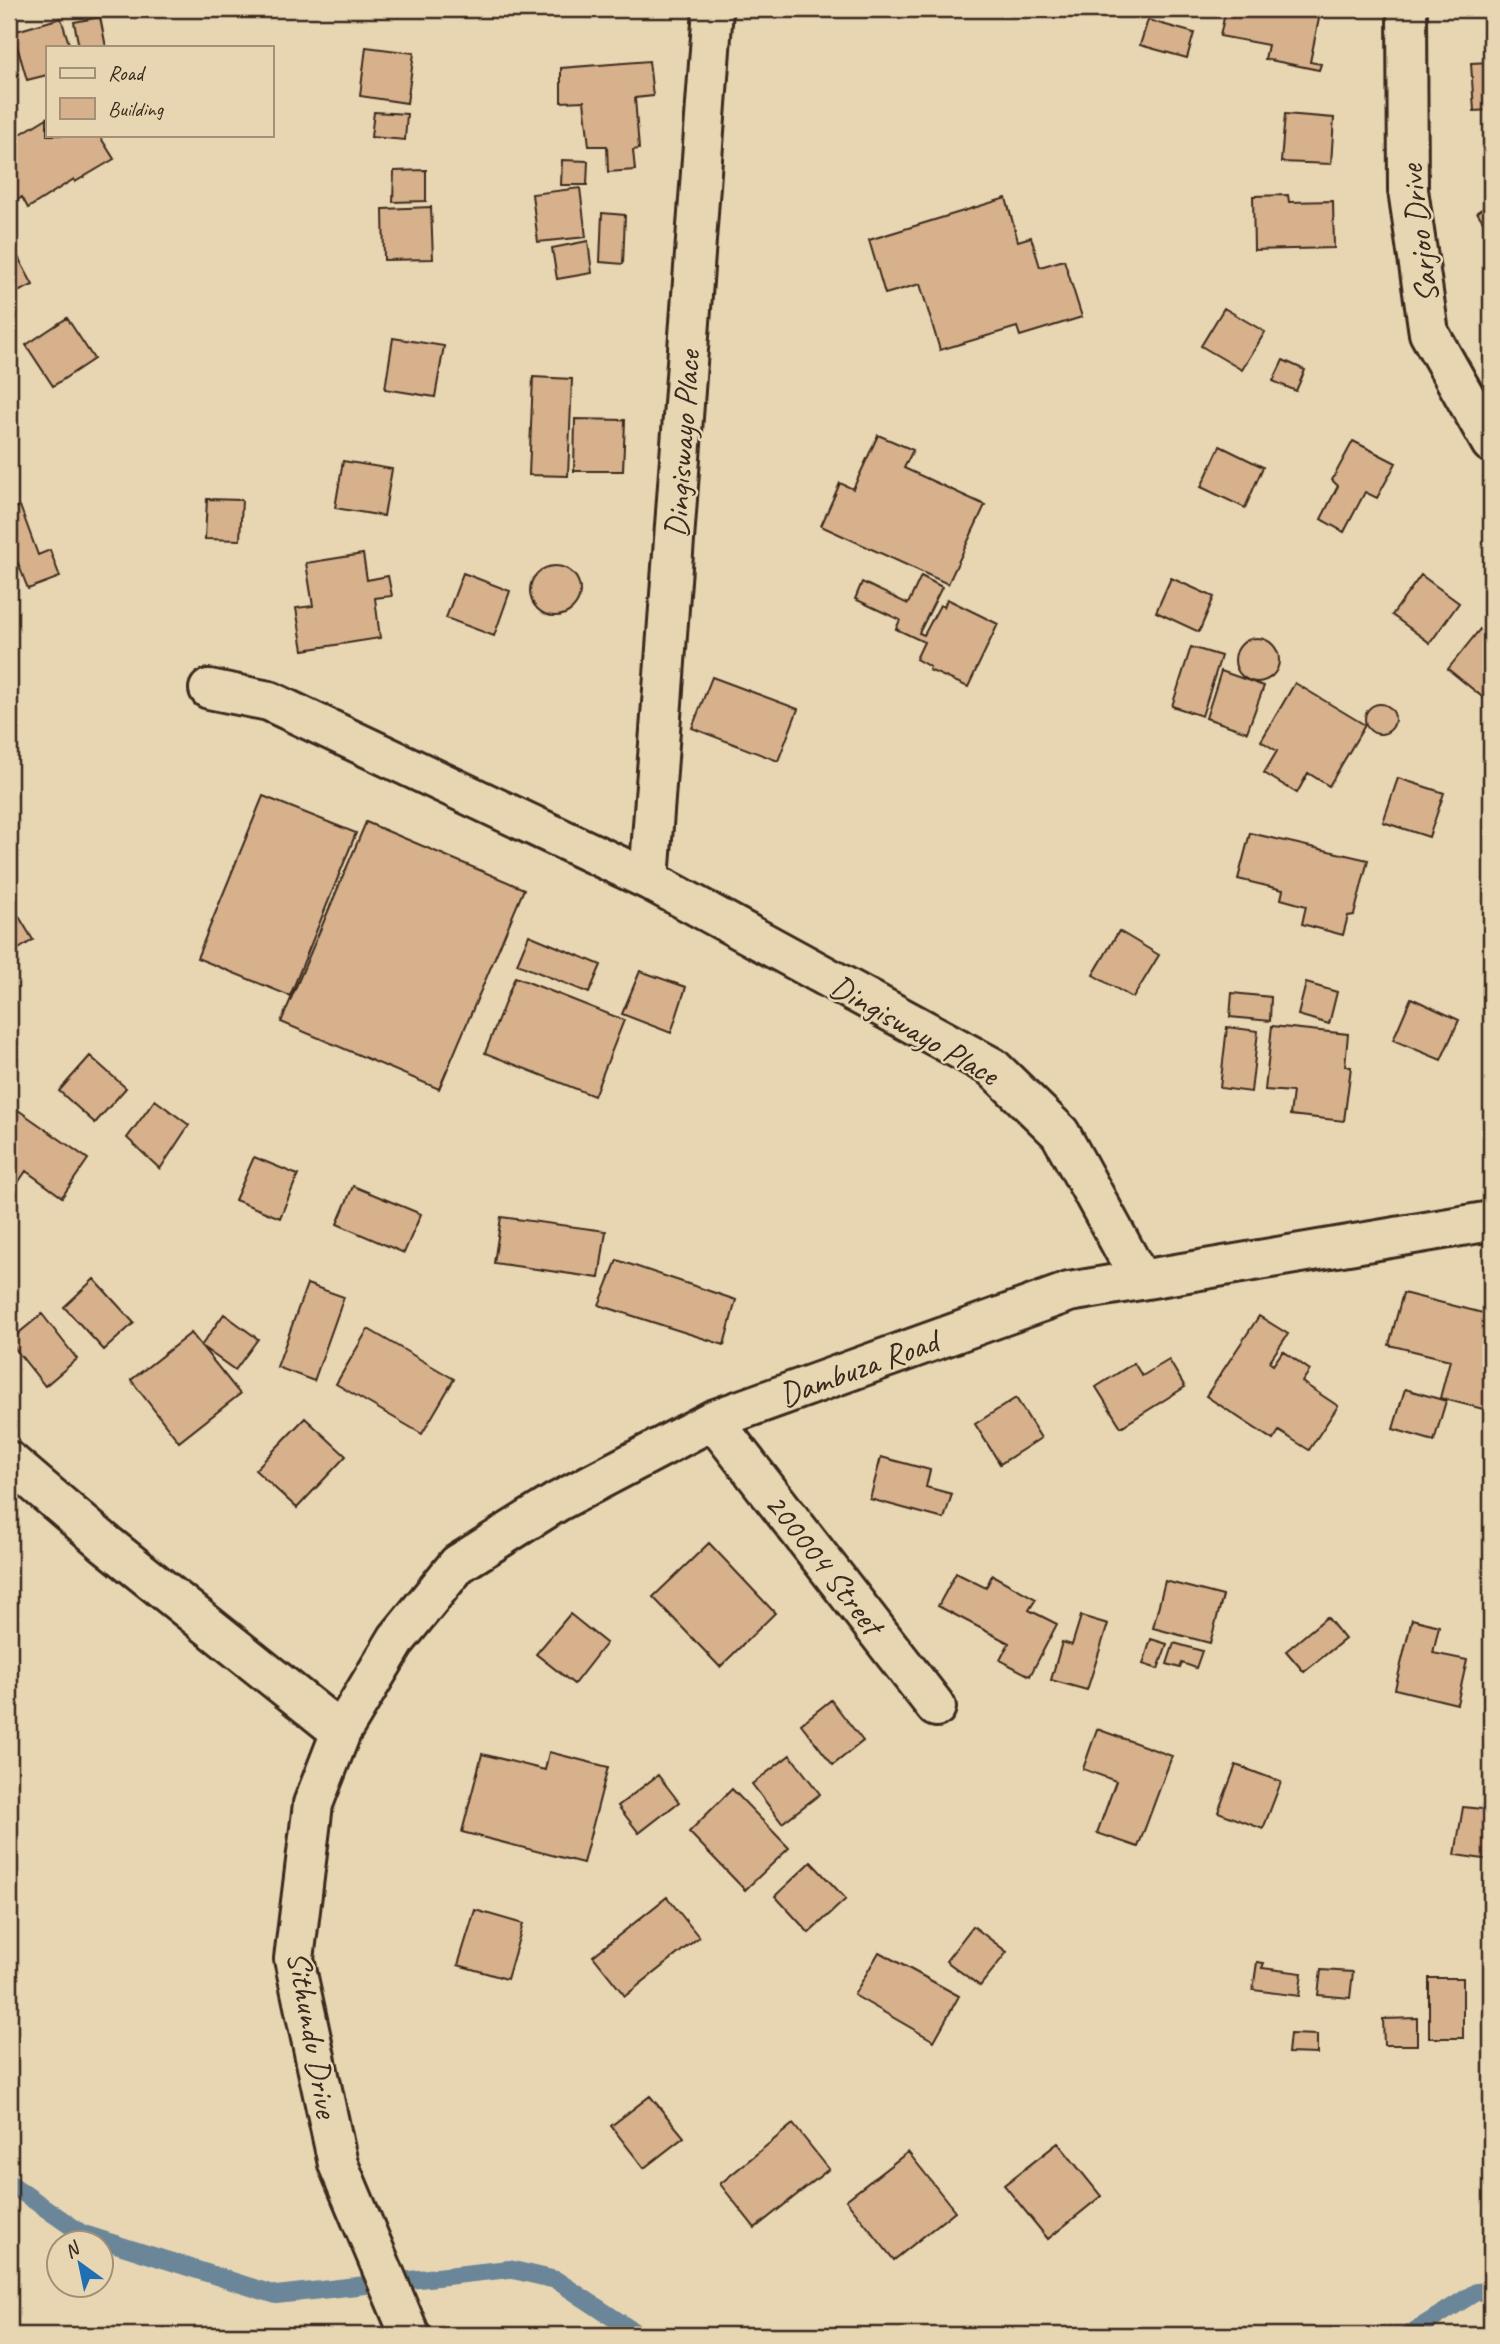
<svg xmlns="http://www.w3.org/2000/svg" width="1500" height="2344" font-family="Caveat,sans-serif">
	<style>
		.lines { fill: none; stroke-linecap: round; stroke-linejoin: round }
		.stream { stroke: #6a8698; stroke-width: 18 }
		.building { fill: #d7b18c; stroke: #3b2a1e; stroke-width: 2 }
		.street-casing { stroke: #3b2a1e; stroke-width: 44 }
		.street { stroke: #e8d6b3; stroke-width: 38 }
		.labels { text-anchor: middle; stroke-width: 5; stroke-linejoin: round; paint-order: stroke }
		.street-label { font-size: 33px; fill: #3b2a1e; stroke: #e8d6b3 }
	</style>
	<rect width="100%" height="100%" fill="#e8d6b3"/>
	<filter id="ink" filterUnits="userSpaceOnUse"><feTurbulence type="fractalNoise" baseFrequency=".0143" numOctaves="2"/><feDisplacementMap in="SourceGraphic" scale="14" xChannelSelector="R" yChannelSelector="G"/><feConvolveMatrix kernelMatrix="1 2 1 2 8 2 1 2 1" color-interpolation-filters="sRGB"/></filter>
	<g filter="url(#ink)">
		<g class="lines">
			<path class="stream" d="M9,2183L81,2233L276,2295L509,2269L556,2280L639,2335
				M1408,2335L1476,2292L1491,2291"/>
		</g>
		<path class="building" d="M1226,9H1321L1310,62L1321,64L1319,70L1265,59L1268,45L1220,36Z
			M100,17L106,47H79L74,22Z
			M61,18L70,47H47V75L27,80L13,32Z
			M1148,20L1194,33L1187,58L1140,45Z
			M366,47L414,53L407,103L360,96Z
			M649,61L653,96L635,98L639,149L633,150L635,170L608,172L607,146H589L584,101L561,102V68Z
			M1491,62V110L1474,111L1471,63Z
			M374,112L407,114L405,140L371,137Z
			M1285,114L1334,118L1331,164L1281,162Z
			M47,118V135H99L114,159L75,182L74,179L28,208L22,197L9,206V141Z
			M562,160L588,161L587,185H561Z
			M426,170V201L393,202L394,171Z
			M580,188L586,237L538,242L532,194Z
			M1288,195L1289,202L1333,201L1334,248L1254,250L1253,196Z
			M1006,198L1018,241L1031,237L1040,267L1064,260L1082,317L1020,336L1017,327L940,350L920,284L885,294L869,240Z
			M1491,203V234L1477,212Z
			M431,207L433,259L384,260L383,209Z
			M602,213L625,215L623,264L600,262Z
			M588,241L592,273L557,279L552,248Z
			M18,257L33,285L9,296V261Z
			M1224,308L1265,332L1242,370L1201,346Z
			M67,318L94,359L53,386L26,345Z
			M393,338L444,346L435,397L385,389Z
			M1283,360L1305,370L1296,391L1273,381Z
			M533,377L572,379L568,476L529,475Z
			M575,419L625,420L623,471H574Z
			M878,435L913,450L904,468L985,505L948,584L821,526L840,483L853,489Z
			M1353,441L1396,463L1377,498L1365,492L1344,532L1321,519L1338,486L1332,480Z
			M1220,446L1263,467L1245,508L1201,487Z
			M343,461L392,469L384,516L335,508Z
			M207,499L242,500L240,540L205,539Z
			M20,506L38,555L50,550L60,577L28,589L18,563L9,567V510Z
			M363,554L367,580L388,576L392,596L375,598L380,638L303,650L296,608L313,606L306,563Z
			M530 591a25 25 0 1 1 50 0a25 25 0 1 1-50 0Z
			M463,573L510,591L494,636L446,618Z
			M1421,575L1459,603L1430,643L1392,615Z
			M921,576L942,587L919,633L924,635L940,605L944,607L947,599L998,624L968,687L929,670L930,667L916,659L924,642L896,629L900,620L855,599L862,582L908,604Z
			M1171,578L1214,597L1199,632L1156,612Z
			M1480,629L1491,639V694L1486,700L1448,669Z
			M1235 660a22 22 0 1 1 44 0a22 22 0 1 1-44 0Z
			M1191,647L1221,656L1202,716L1172,706Z
			M1221,671L1264,686L1247,732L1206,718Z
			M712,677L798,709L778,761L692,728Z
			M1295,683L1365,725L1329,786L1308,773L1297,793L1264,773L1277,751L1261,741Z
			M1365 719a15 15 0 1 1 30 0a15 15 0 1 1-30 0Z
			M1398,778L1444,793L1429,837L1383,822Z
			M263,796L356,833L290,996L197,958Z
			M366,822L524,889L439,1089L281,1022Z
			M1250,833L1368,860L1354,915L1348,916L1343,935L1302,924L1306,906L1281,899L1283,890L1238,879Z
			M9,900L33,940L9,955Z
			M1119,931L1159,955L1133,998L1093,975Z
			M529,935L601,965L589,993L517,964Z
			M640,971L686,987L671,1033L622,1014Z
			M515,977L624,1020L594,1096L485,1053Z
			M1306,983L1337,992L1329,1024L1298,1015Z
			M1232,993L1271,997L1270,1021L1230,1017Z
			M1411,998L1459,1020L1441,1060L1393,1040Z
			M1272,1026L1348,1034L1345,1066L1351,1067L1344,1121L1290,1115L1293,1092L1265,1090Z
			M1227,1027L1258,1031L1251,1092L1220,1088Z
			M90,1056L126,1088L95,1123L59,1091Z
			M155,1100L189,1125L160,1169L127,1138Z
			M18,1110L88,1159L62,1197L26,1171L9,1196V1123Z
			M254,1157L298,1175L280,1218L235,1200Z
			M353,1186L421,1214L404,1253L337,1224Z
			M501,1217L606,1231L599,1278L494,1263Z
			M617,1260L736,1300L724,1345L599,1305Z
			M94,1279L134,1323L104,1350L64,1307Z
			M307,1284L344,1297L314,1381L277,1367Z
			M1403,1293L1491,1315V1411L1440,1398L1450,1360L1389,1345Z
			M42,1314L77,1359L45,1386L9,1341Z
			M224,1314L258,1339L235,1370L201,1346Z
			M1259,1316L1288,1334L1269,1362L1273,1365L1283,1351L1310,1370L1302,1382L1338,1406L1309,1450L1279,1431L1273,1440L1206,1396Z
			M368,1329L454,1379L422,1434L336,1384Z
			M191,1333L240,1394L179,1442L131,1380Z
			M1169,1360L1185,1387L1121,1427L1096,1387L1134,1363L1142,1376Z
			M1405,1389L1446,1401L1434,1441L1393,1429Z
			M1016,1398L1041,1438L1000,1464L975,1424Z
			M305,1418L346,1456L297,1508L255,1470Z
			M881,1457L930,1470L926,1487L952,1494L944,1519L870,1499Z
			M709,1543L775,1613L720,1667L653,1597Z
			M956,1573L986,1588L992,1575L1036,1599L1029,1610L1057,1624L1030,1676L1000,1660L1009,1643L938,1606Z
			M1165,1581L1223,1596L1210,1643L1153,1628Z
			M570,1614L606,1643L574,1684L536,1654Z
			M1081,1616L1108,1624L1087,1690L1051,1680L1062,1642L1072,1645Z
			M1327,1617L1345,1639L1304,1672L1286,1651Z
			M1412,1619L1439,1626L1433,1653L1467,1660L1457,1704L1395,1689Z
			M1151,1639L1167,1644L1158,1669L1143,1664Z
			M1174,1643L1202,1651L1196,1668L1182,1663L1180,1668L1167,1664Z
			M831,1700L863,1741L833,1765L801,1724Z
			M1097,1729L1172,1756L1138,1847L1097,1833L1116,1781L1083,1769Z
			M549,1752L608,1767L583,1863L462,1832L482,1754L545,1770Z
			M790,1755L820,1794L782,1823L752,1784Z
			M1236,1765L1281,1782L1263,1829L1218,1812Z
			M658,1775L679,1802L639,1833L618,1806Z
			M732,1789L789,1848L745,1890L689,1832Z
			M1463,1807L1491,1810V1860L1455,1855Z
			M811,1862L846,1899L809,1933L775,1896Z
			M667,1897L699,1937L625,1996L593,1956Z
			M475,1910L523,1924L507,1979L458,1965Z
			M973,1926L1007,1952L980,1986L946,1961Z
			M879,1952L959,1996L934,2041L854,1995Z
			M1257,1962L1264,1963L1262,1968L1302,1973L1299,1996L1253,1990Z
			M1321,1970L1353,1972L1350,1998L1318,1995Z
			M1429,1978H1463V2038H1429Z
			M1417,2018V2045H1384L1383,2019Z
			M1290,2034L1317,2035V2054L1288,2053Z
			M650,2096L684,2137L644,2168L611,2126Z
			M793,2124L829,2169L755,2228L720,2184Z
			M1058,2143L1101,2196L1048,2239L1004,2185Z
			M908,2152L955,2211L894,2260L846,2200Z"/>
		<g class="lines">
			<defs>
				<path id="street" d="M1407,9L1408,190L1429,333L1491,443
					M209,689L269,701L649,880L992,1067L1060,1133L1140,1279
					M649,880L713,9
					M713,1420L936,1707
					M9,1461L105,1543L341,1732L313,1804L294,1959L338,2164L410,2335
					M341,1732L397,1639L458,1564L557,1502L713,1420L1069,1292L1491,1221"/>
			</defs>
			<use href="#street" class="street-casing"/>
			<use href="#street" class="street"/>
		</g>
	</g>
	<g class="labels">
		<g class="street-label">
			<text transform="translate(1418 234) rotate(-97)" y="12">Sarjoo Drive</text>
			<text transform="translate(681 444) rotate(-86)" y="12">Dingiswayo Place</text>
			<text transform="translate(915 1029) rotate(30)" y="12">Dingiswayo Place</text>
			<text transform="translate(858 1367) rotate(-20)" y="12">Dambuza Road</text>
			<text transform="translate(825 1563) rotate(52)" y="12">200004 Street</text>
			<text transform="translate(314 2034) rotate(80)" y="12">Sithundu Drive</text>
		</g>
	</g>
	<rect width="1500" height="2344" fill="none" stroke="#e8d6b3" stroke-width="35"/>
	<rect x="18" y="18" width="1465" height="2309" fill="none" stroke="#3b2a1e" stroke-width="2.5" filter="url(#ink)"/>
	<rect x="46" y="46" width="228" height="91" fill="#e8d6b3" stroke="#a39177" stroke-width="2"/>
	<rect x="60" y="68" width="35" height="10" fill="#e8d6b3" stroke="#a39177" stroke-width="2"/>
	<text x="108" y="80" font-size="21" fill="#3b2a1e">Road</text>
	<rect x="60" y="98" width="35" height="21" fill="#d7b18c" stroke="#a39177" stroke-width="2"/>
	<text x="108" y="116" font-size="21" fill="#3b2a1e">Building</text>
	<g transform="translate(80 2264) rotate(327)"><circle r="33" fill="#e8d6b3" stroke="#a39177" stroke-width="2"/>
	<path d="M0-5L12 26L0 18L-12 26Z" fill="#1f6fb2"/>
	<text y="-10" font-size="19" font-weight="bold" text-anchor="middle" fill="#3b2a1e">N</text>
	</g>
</svg>
